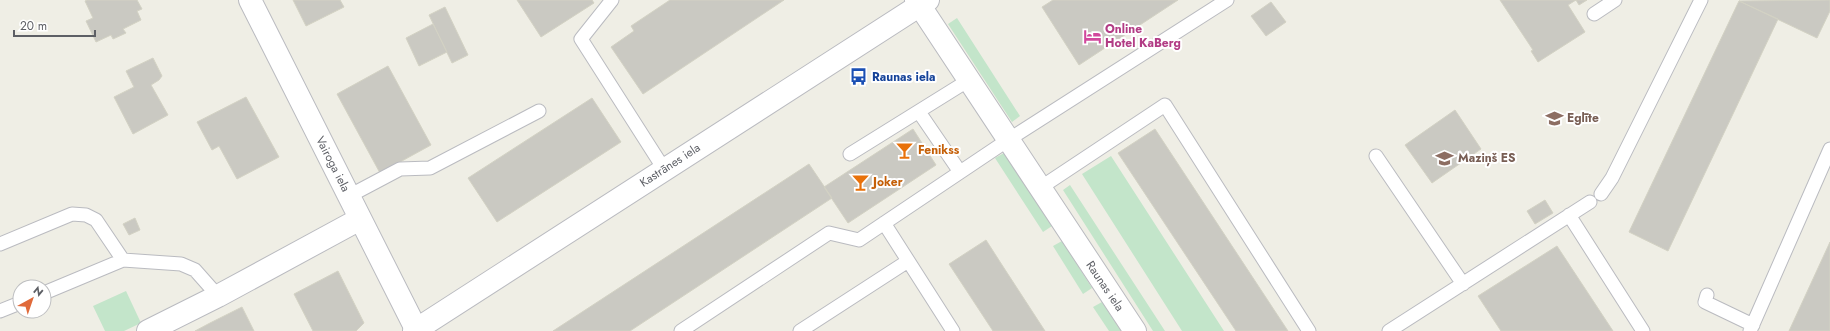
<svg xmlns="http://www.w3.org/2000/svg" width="1830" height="331" font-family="Jost,sans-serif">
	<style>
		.green { fill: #c3e5ca }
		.building { fill: #cac9c2; stroke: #d3d2c4 }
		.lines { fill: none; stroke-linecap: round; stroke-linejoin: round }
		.service-casing { stroke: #babbc0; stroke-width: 15 }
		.minor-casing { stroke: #babbc0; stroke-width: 24 }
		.tertiary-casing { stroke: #babbc0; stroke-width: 24 }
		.service { stroke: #fff; stroke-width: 13 }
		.minor { stroke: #fff; stroke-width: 22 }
		.tertiary { stroke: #fff; stroke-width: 22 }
		.labels { text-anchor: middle; stroke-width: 4; stroke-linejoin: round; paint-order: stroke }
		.hotel-label { font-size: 12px; font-weight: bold; fill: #b23c85; stroke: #fff; text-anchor: start }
		.transit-label { font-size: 12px; font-weight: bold; fill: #164399; stroke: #fff; text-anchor: start }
		.education-label { font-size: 12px; font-weight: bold; fill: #785e54; stroke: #fff; text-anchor: start }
		.food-label { font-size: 12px; font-weight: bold; fill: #c56008; stroke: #fff; text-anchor: start }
		.street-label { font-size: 12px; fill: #5d5f65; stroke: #fff }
	</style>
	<rect width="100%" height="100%" fill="#efeee5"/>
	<path class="green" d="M957,18L1020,116L1012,122L948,24Z
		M1004,153L1052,226L1043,232L995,158Z
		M1111,156L1224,331H1182L1082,174Z
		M1070,185L1165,331H1153L1063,190Z
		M1062,241L1092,288L1083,294L1053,246Z
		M126,291L141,323L124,331H105L93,306Z
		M1102,302L1121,331H1109L1093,307Z"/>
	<path class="building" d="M87,0H137L142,9L137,11L141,20L123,29L126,33L113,39L111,35L96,42L86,21L93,18L85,1Z
		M293,0H340L344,7L306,26Z
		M517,0H592L594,3L541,37Z
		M670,0H784L643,94L611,47L634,31L631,26Z
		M1053,0H1178L1079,65L1042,7Z
		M1500,0H1587L1579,5L1576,0L1568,5L1585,32L1538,62L1531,51L1533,50Z
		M1830,0V11L1817,38L1739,1Z
		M1739,1L1778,19L1668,251L1629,232Z
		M1271,2L1286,22L1266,36L1251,16Z
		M445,7L468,55L452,63L429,15Z
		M433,24L447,52L419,66L406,38Z
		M153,58L162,76L159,80L151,85L168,115L133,134L114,97L134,87L126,71Z
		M388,66L431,145L380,173L337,94Z
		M246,97L279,157L237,179L219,146L212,150L197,122Z
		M592,98L621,142L497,222L468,178Z
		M1455,110L1481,149L1432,183L1405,145Z
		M913,129L936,165L848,223L824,187Z
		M1155,129L1288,331H1236L1118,153Z
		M809,164L832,198L630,331H553Z
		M1545,200L1553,213L1535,224L1527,211Z
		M135,218L140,230L129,235L123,224Z
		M986,240L1004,268L1045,331H993L949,264Z
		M1830,242V331H1789Z
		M1557,246L1613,331H1501L1478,296Z
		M338,271L364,323L356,331H313L294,294Z
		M242,307L254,331H195L210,323Z"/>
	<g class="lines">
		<defs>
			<path id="service" d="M612,0L581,39L664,169
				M1594,14L1615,0
				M919,112L960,172
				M850,154L969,80
				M1376,156L1463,284
				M1040,188L1165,105L1309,331
				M1601,194L1612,178L1701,0
				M349,196L400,169L430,168L539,111
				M1569,215L1643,331
				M884,223L953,331
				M0,244L72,214L86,215L96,220L123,260
				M44,293L123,260L181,264L195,270L218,296
				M1707,295L1705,302L1753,325
				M0,311L20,303
				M681,331L829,233L859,240L1008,140L1227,0
				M800,331L908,261
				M1389,331L1590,202
				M1750,331L1830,149"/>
			<path id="minor" d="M250,0L416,329
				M916,0L1135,331
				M148,331L218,296L360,219"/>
			<path id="tertiary" d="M414,331L928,0"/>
		</defs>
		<use href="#service" class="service-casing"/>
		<use href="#minor" class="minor-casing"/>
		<use href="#tertiary" class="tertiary-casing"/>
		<use href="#service" class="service"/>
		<use href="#minor" class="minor"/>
		<use href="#tertiary" class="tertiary"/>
	</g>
	<defs>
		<symbol id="hotel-bare" viewBox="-9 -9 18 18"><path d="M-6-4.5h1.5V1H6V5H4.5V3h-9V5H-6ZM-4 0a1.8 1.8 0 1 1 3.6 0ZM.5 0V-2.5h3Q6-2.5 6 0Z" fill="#d1479c" stroke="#fff" stroke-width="2.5" paint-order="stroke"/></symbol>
		<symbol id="bus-bare" viewBox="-9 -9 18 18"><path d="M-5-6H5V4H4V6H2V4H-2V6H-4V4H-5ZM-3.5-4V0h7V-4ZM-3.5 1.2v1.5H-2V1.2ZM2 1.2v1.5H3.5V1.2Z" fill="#1a4fb4" stroke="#fff" stroke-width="2.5" paint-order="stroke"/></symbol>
		<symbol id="school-bare" viewBox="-9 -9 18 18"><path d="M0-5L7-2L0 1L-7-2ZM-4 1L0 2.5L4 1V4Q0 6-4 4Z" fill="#8d6e63" stroke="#fff" stroke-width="2.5" paint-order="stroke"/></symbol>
		<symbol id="bar-bare" viewBox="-9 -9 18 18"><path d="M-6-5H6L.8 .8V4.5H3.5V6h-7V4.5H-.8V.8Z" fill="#e8710a" stroke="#fff" stroke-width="2.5" paint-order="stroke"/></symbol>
	</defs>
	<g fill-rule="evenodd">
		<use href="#hotel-bare" x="1080" y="24" width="25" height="25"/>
		<use href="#bus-bare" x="846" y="64" width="25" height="25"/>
		<use href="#school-bare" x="1542" y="106" width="25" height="25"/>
		<use href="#bar-bare" x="892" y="138" width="25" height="25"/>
		<use href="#school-bare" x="1432" y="146" width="25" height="25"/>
		<use href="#bar-bare" x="848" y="170" width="25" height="25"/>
	</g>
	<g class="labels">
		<g class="hotel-label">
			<text x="1105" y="33">Online<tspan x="1105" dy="14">Hotel KaBerg</tspan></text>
		</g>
		<g class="transit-label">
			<text x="872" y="81">Raunas iela</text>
		</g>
		<g class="education-label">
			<text x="1567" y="122">Eglīte</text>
			<text x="1458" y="162">Maziņš ES</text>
		</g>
		<g class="food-label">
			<text x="918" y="154">Fenikss</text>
			<text x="873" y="186">Joker</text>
		</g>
		<g class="street-label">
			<text transform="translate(333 164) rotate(63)" y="4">Vairoga iela</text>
			<text transform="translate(670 165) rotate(-33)" y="4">Kastrānes iela</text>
			<text transform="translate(1105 286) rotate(56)" y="4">Raunas iela</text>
		</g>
	</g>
	<g transform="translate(32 299) rotate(40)"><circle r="19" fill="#ffffff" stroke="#bebfc1"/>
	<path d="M0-3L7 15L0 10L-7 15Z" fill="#e06a3a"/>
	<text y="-6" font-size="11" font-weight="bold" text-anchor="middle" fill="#5d5f65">N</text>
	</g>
	<path d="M14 30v6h81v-6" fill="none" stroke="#5d5f65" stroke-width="2"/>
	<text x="20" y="30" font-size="12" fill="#5d5f65" stroke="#ffffff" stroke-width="3" paint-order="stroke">20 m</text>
</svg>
